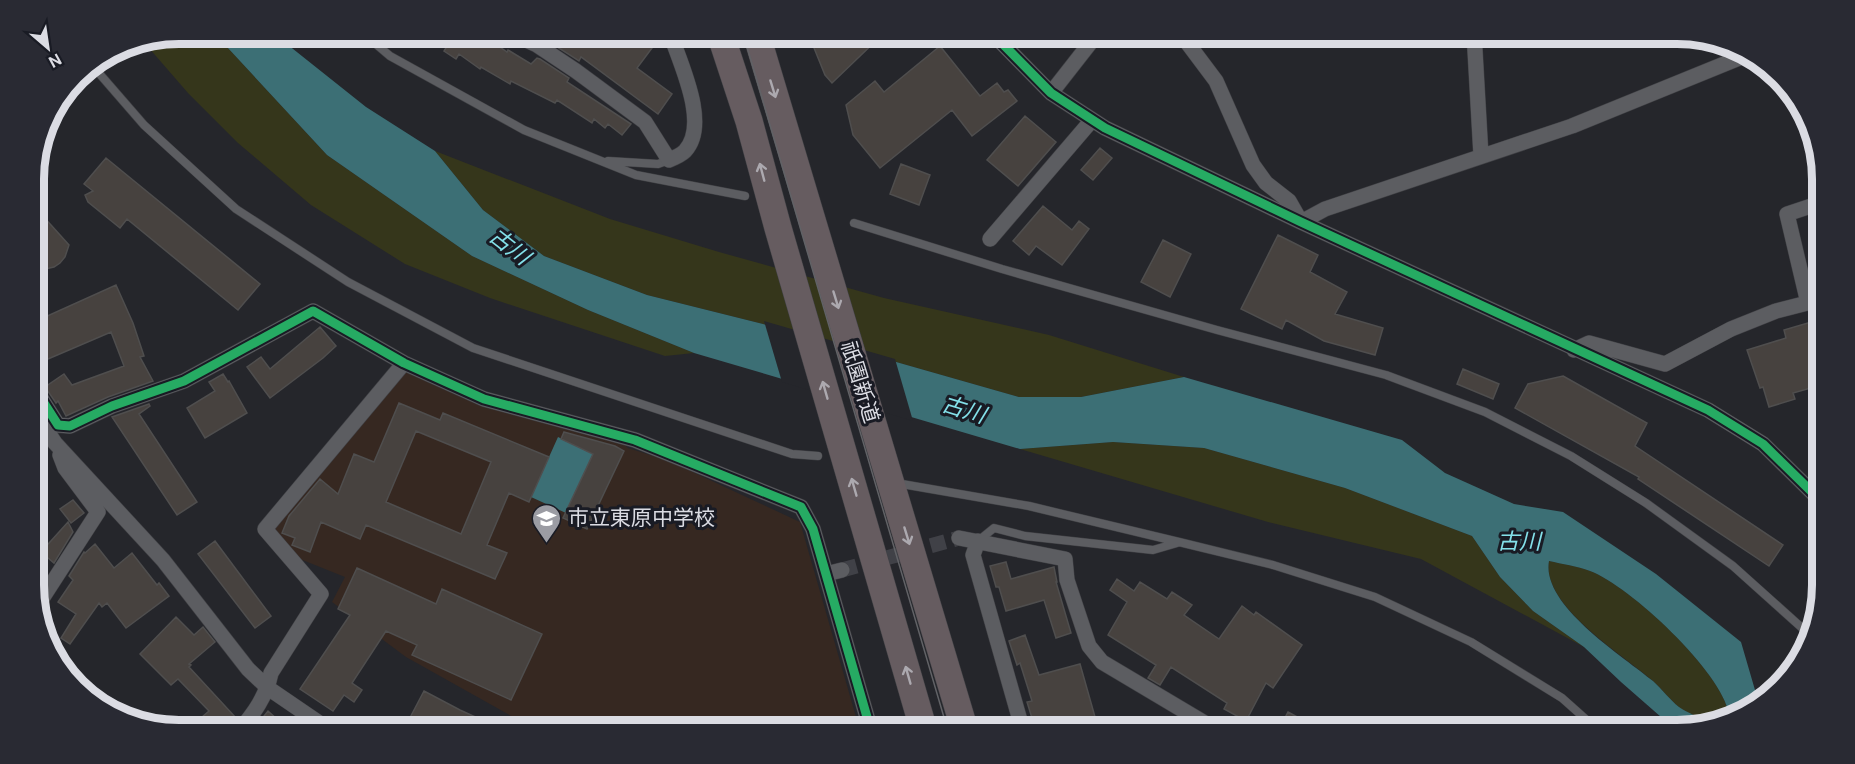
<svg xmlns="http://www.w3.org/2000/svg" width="1855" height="764" font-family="'DM Sans','Noto Sans JP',sans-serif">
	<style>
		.education { fill: #362821 }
		.green { fill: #35361b }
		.water { fill: #3c6f75 }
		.pier { fill: #25262b }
		.building { fill: #47423f; stroke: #4f4e4e; stroke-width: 1.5; fill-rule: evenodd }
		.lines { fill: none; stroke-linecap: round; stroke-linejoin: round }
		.street-tunnel { stroke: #404147; stroke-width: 15; stroke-dasharray: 15 8; stroke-linecap: butt }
		.lane-casing { stroke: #404145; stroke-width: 9 }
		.street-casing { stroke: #404145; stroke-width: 16 }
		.highway-casing { stroke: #404145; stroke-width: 28 }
		.lane { stroke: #5c5d61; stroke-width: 8 }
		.street { stroke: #5c5d61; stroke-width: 15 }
		.highway { stroke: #665c60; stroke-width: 27 }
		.tram { stroke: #616266; stroke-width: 1.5 }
		.cycleway-casing { stroke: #191b24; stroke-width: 13 }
		.cycleway { stroke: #26ab63; stroke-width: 9 }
		.oneway { stroke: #aca9af }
		.labels { text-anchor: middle; stroke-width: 6; stroke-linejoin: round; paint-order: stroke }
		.street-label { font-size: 21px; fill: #dbdce3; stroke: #191b24 }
		.poi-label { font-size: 21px; fill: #dbdce3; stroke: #191b24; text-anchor: start }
		.water-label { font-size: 22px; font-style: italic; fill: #84e1ea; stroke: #191b24 }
		.rim { fill: none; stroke: #dbdce3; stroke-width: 8 }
	</style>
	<rect width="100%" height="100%" fill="#25262b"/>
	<path class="education" d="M410,370L622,442L628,448L669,461L800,522L860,731H538L406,657L332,602L345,577L300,559L275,530V525L404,372Z"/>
	<path class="green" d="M179,33H214L327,155L472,256L588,310L694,353L665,356L490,298L405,264L311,205L238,143L188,93L142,40Z
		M435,151L610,219L719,252L884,298L1049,335L1184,377L1081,397H1019L763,324L647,295L544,256L483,210Z
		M1113,442L1204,448L1345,488L1472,536L1500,577L1533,611L1584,647L1421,559L1268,522L1020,449Z
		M1549,561C1562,564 1577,566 1590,571C1630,586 1722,672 1729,714L1707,722C1699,717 1687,713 1679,707C1670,700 1662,689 1653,681C1623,655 1541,605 1549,561Z"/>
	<path class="water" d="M214,33H273L366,107L435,151L483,210L544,256L647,295L763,324L1019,397H1081L1184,377L1402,440L1445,473L1514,504L1563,512L1656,574L1741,642L1755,690L1763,702L1729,714C1722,672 1630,586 1590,571C1577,566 1562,564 1549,561C1541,605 1623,656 1653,681C1662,689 1670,700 1679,707C1688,713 1699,717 1707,722L1685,731H1677L1621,682L1584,647L1533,611L1500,577L1472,536L1345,488L1204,448L1113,442L1020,449L694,353L588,310L472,256L327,155Z
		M558,437L593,454L566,513L531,497Z"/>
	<path class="pier" d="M764,321L895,359L913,421L782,382Z"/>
	<path class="building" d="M455,33H481L507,52L508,50L531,64L537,58L540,59L569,78L567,82L631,124L622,135L608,124L605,128L594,119L592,123L557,100L555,103L511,81L510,84L481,67L480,69L459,54L456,59L444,51Z
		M560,33H636L650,43L648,46L652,48L637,68L672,94L658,114L581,57L579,61L551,43Z
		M823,33H884L832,83L825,75L812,43Z
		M940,46L980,96L997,83L1004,92L1008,90L1017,101L972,136L952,110L880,168L853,135L846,105L875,81L884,92Z
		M1025,116L1056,142L1018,186L987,160Z
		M1100,148L1112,158L1093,180L1081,170Z
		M106,158L260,284L238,310L127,219L120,228L88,202L85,195L93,191L84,184Z
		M901,164L930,175L919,205L890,194Z
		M1043,206L1072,230L1079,221L1089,229L1062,265L1036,246L1029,255L1013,241Z
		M42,215L69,245L65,257L60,263L54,267L41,270L34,262V223Z
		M1278,235L1318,255L1310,272L1347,292L1335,314L1383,328L1375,355L1324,341L1286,320L1282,329L1241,309Z
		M1163,240L1191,254L1170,297L1141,282Z
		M116,285L133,323L144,356L140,357L153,381L108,397L66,416L58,401L56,403L45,387L64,374L72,385L124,366L111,332L48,359L43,350L34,356V322Z
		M1818,320V386L1793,393L1795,399L1769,407L1763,387L1760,388L1747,350L1786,338L1784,330Z
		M320,327L336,346L323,358L270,398L247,367L261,357L270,369Z
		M1463,369L1499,384L1493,399L1457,384Z
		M223,374L228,382L229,381L247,413L205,438L187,408L215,391L209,382Z
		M1563,376L1647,423L1635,446L1783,545L1769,566L1638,479L1639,477L1515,408L1528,384Z
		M399,403L440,420L443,413L549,457L529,502L509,493L487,545L507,553L495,579L366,525L360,539L321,522L310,552L292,545L295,538L282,533L289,516L320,479L338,494L354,454L374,462ZM416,431L491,462L461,534L386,502Z
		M149,404L150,406L139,414L197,502L177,515L112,417Z
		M564,432L615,446L624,451L587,529L563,518L593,454L561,439Z
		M73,500L84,513L71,523L60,509Z
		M68,522L73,532L54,563L41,552Z
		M215,541L271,616L255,628L198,554Z
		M95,544L114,568L132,553L157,585L159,583L169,596L126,628L107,603L102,607L99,603L70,644L61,638L76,614L58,602L73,580L69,576L84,552L85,553Z
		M1006,562L1011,579L1054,567L1057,582H1056L1071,633L1056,638L1044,600L1006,611L999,587H996L990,566Z
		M357,568L436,604L442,589L542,634L511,700L412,655L417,645L386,631L352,683L362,690L354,702L344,695L333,711L300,689L350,615L338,609Z
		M1117,579L1134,591L1140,582L1167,599L1172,592L1192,605L1184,615L1219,639L1242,606L1254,615L1256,612L1302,645L1273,688L1266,683L1246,721L1224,709L1227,703L1171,667L1160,685L1148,678L1156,665L1108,635L1127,602L1110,590Z
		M176,617L194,635L203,627L215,642L189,664L191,665L189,667L237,719L229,731H202L195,723L209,711L178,679L171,685L140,654Z
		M1025,635L1039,675L1080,664L1099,731H1036L1027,702L1032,701L1020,663L1017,665L1009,641Z
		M424,691L460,710L506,731H403Z
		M268,711L290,731H252Z
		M1288,712L1323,731H1278Z"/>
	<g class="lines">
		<path class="street-tunnel" d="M842,570L959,538"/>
		<defs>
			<path id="lane" d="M363,33L390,56L524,130L636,175L745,196
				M91,64L144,125L236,209L348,282L473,348L792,454L818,456
				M608,161L658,164L669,160
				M854,223L1002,269L1217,330L1386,375L1485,412L1571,456L1646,503L1733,566L1811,636
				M896,483L1029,506L1179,542L1273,565L1375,597L1471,642L1562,698L1599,731
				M978,541L994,528L1025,536L1153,550L1177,543"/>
			<path id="street" d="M511,33L537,45L576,71L645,122L669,160C674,158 681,155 685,151C710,124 680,63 670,33
				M992,33L1051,93L1105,128L1301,222L1708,410L1763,444L1816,496
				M1180,33L1216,81L1253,165L1266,183L1289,201L1301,222L1325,209L1572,126L1744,56
				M1474,33L1481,156
				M1051,93L1098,33
				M990,239L1092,120
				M1808,303L1787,214L1820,203
				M1574,350L1589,343L1665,364L1731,329L1776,311L1819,300
				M35,389L58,425L70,426L112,406L184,381L313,311L404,363L484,399L635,440L801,507L813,529L871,731
				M35,413L55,443L163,560L248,669L268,688L331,731
				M959,538L1065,559L1067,580L1089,646L1102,662L1218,731
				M978,541L973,555L1023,731
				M826,574L842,570
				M36,608L98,512L65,468L60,455
				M239,731C254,713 266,697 271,673L321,594L265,529L404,363"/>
			<path id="highway" d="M720,33L749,121L778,228L924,731
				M756,33L965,731"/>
		</defs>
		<use href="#lane" class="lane-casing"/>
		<use href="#street" class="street-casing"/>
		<use href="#highway" class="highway-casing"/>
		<use href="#lane" class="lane"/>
		<use href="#street" class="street"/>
		<use href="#highway" class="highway"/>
		<path class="tram" d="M743,33L948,731"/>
		<defs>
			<path id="cycleway" d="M992,33L1051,93L1105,128L1301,222L1708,410L1763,444L1816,496
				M35,389L58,425L70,426L112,406L184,381L313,311L404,363L484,399L635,440L801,507L813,529L871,731"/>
		</defs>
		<use href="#cycleway" class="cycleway-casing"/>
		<use href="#cycleway" class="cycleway"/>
	</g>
	<defs><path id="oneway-shaft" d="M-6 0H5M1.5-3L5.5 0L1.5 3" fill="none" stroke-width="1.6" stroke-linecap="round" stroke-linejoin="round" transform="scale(1.5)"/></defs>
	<g class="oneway">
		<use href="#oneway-shaft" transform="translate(773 89) rotate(73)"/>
		<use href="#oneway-shaft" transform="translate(762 172) rotate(-105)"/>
		<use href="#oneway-shaft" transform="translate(836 300) rotate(73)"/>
		<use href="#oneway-shaft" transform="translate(825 390) rotate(-106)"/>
		<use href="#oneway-shaft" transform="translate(854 487) rotate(-106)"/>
		<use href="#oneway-shaft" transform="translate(907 536) rotate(73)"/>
		<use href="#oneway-shaft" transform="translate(908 675) rotate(-106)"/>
	</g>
	<defs>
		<symbol id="school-pin" viewBox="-11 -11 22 30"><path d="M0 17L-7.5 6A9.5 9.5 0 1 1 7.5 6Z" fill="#9b9ca3" stroke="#191b24"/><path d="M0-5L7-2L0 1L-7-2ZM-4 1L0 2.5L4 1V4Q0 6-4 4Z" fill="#fff"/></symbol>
	</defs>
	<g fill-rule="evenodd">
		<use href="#school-pin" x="530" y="502" width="33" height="45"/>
	</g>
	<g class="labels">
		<g class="street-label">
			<text transform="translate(860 382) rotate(73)" y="7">祇園新道</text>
		</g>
		<g class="poi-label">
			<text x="568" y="525">市立東原中学校</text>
		</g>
		<g class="water-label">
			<text transform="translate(510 246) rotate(38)" y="8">古川</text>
			<text transform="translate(964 409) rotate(17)" y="8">古川</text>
			<text x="1519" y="549">古川</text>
		</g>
	</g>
	<path d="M0 0H1855V764H0ZM179 44H1677A135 135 0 0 1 1812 179V585A135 135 0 0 1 1677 720H179A135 135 0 0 1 44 585V179A135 135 0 0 1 179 44Z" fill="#292a33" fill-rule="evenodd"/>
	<path class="rim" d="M179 44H1677A135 135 0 0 1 1812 179V585A135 135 0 0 1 1677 720H179A135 135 0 0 1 44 585V179A135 135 0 0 1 179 44Z"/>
	<g transform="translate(48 48) rotate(151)" stroke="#191b24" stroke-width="4.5" paint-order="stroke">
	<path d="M0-4.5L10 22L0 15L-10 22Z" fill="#dbdce3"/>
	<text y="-9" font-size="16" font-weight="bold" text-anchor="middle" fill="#dbdce3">N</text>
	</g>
</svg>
